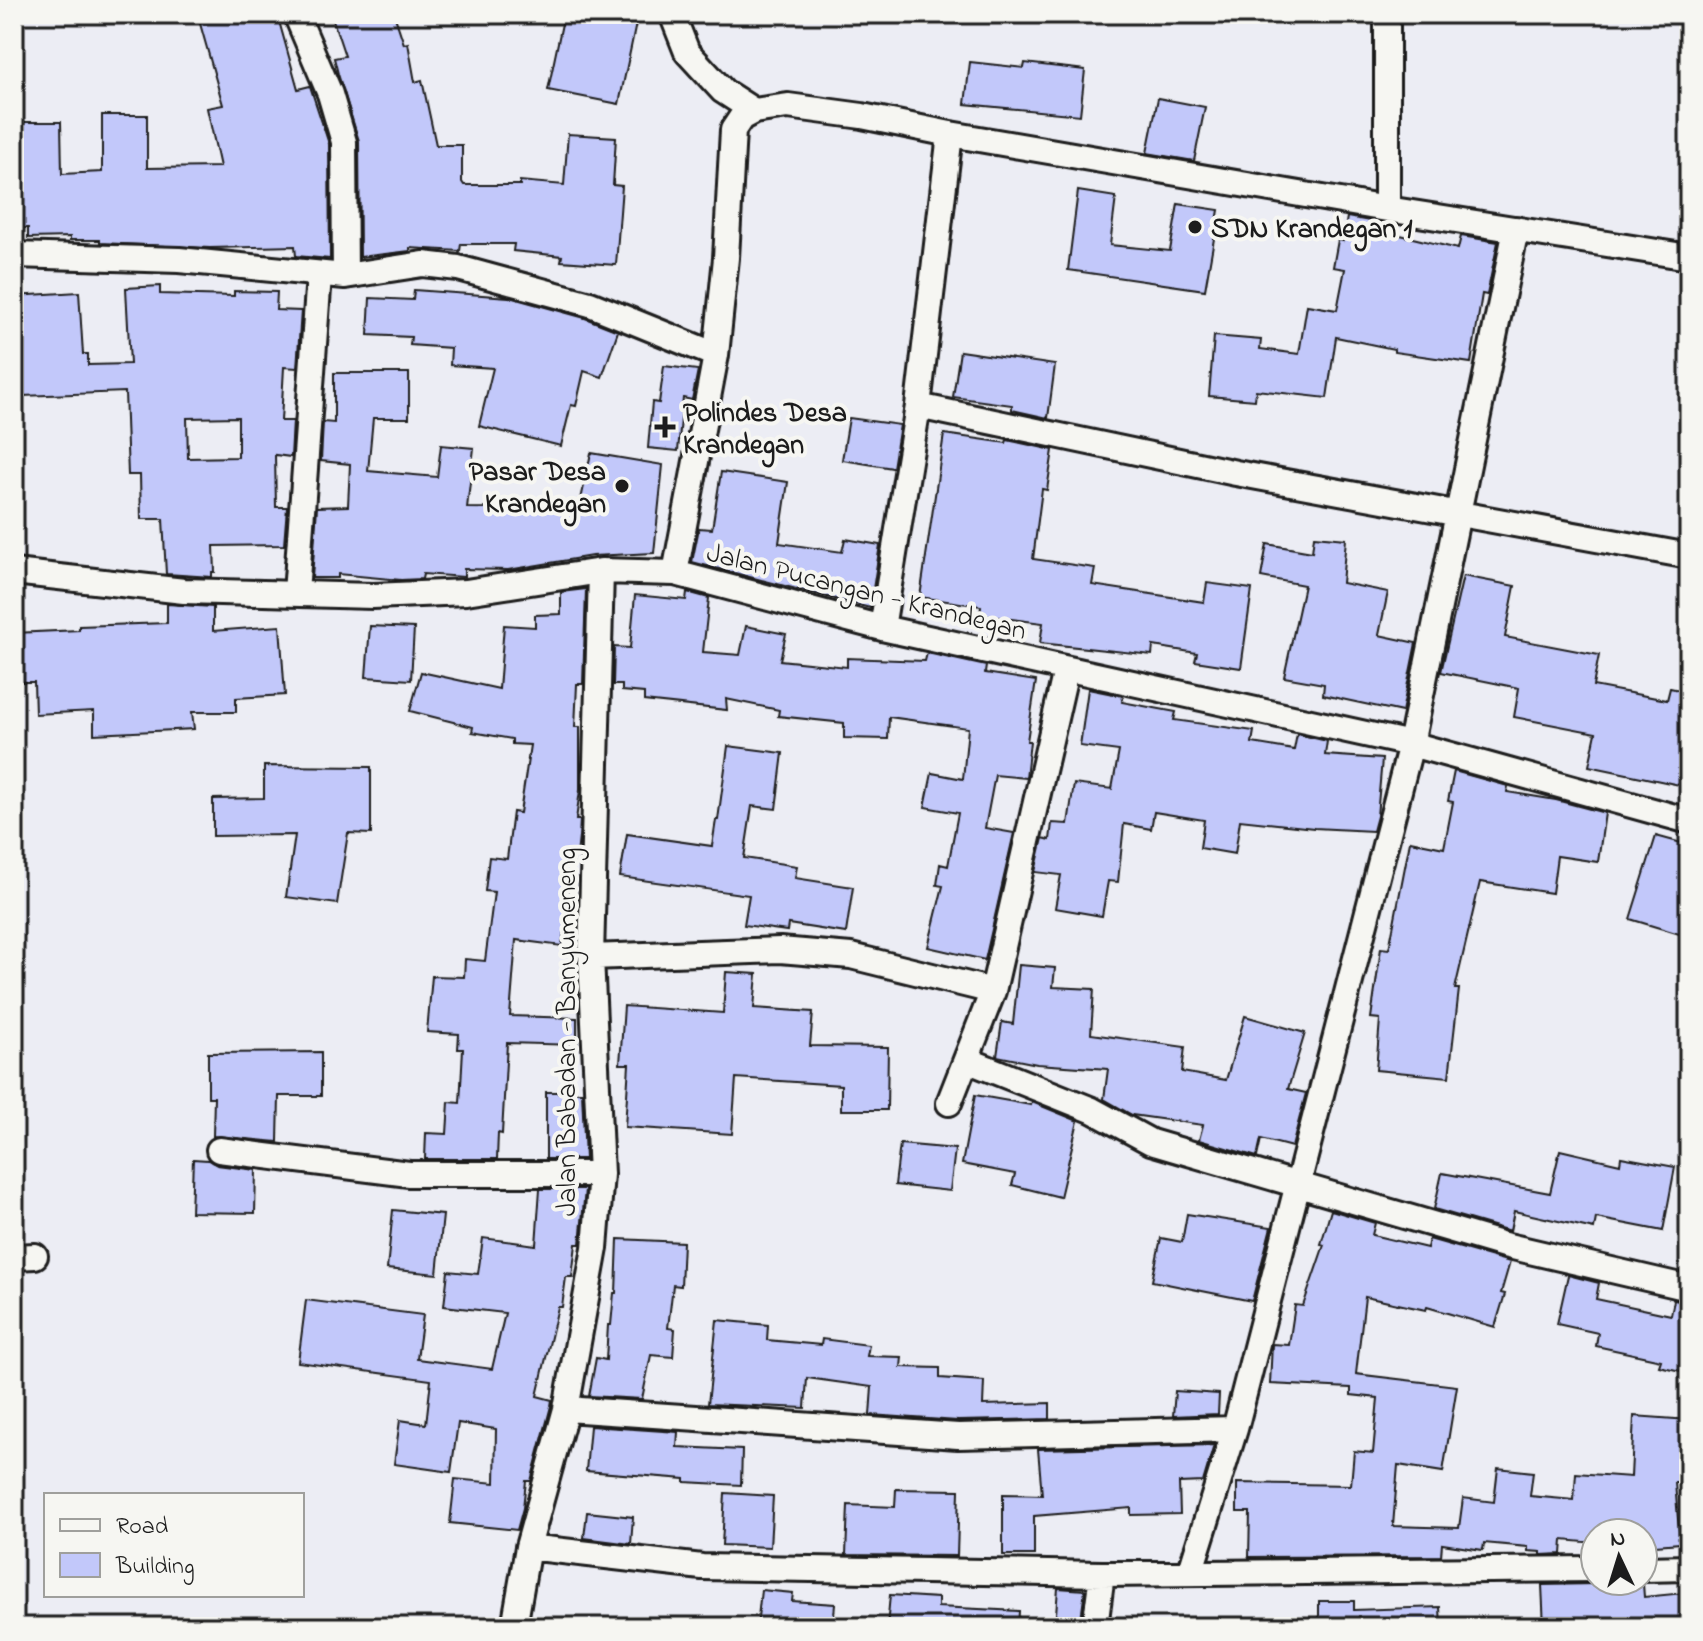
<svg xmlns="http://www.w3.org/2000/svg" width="1703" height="1641" font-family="'Indie Flower',sans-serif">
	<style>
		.building { fill: #c2c8fa; stroke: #1c1c1c; stroke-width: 2; fill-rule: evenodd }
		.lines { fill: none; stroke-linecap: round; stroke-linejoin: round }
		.street-casing { stroke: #1c1c1c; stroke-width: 30 }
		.street { stroke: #f6f6f2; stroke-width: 24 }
		.poi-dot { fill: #1c1c1c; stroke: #f6f6f2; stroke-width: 3 }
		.labels { text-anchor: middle; stroke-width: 8; stroke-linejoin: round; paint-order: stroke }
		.poi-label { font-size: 28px; font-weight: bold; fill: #1c1c1c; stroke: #f6f6f2; text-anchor: start }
		.street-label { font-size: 28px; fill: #1c1c1c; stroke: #f6f6f2 }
	</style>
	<rect width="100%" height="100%" fill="#ecedf4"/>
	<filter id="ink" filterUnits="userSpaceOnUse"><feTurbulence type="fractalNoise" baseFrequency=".0125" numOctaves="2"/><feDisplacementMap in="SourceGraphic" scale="16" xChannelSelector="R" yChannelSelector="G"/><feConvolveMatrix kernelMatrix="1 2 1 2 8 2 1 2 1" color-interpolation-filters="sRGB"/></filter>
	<g filter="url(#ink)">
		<path class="building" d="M222,14H277L298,89L310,86L329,144L330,259L296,256L295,246L210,248L100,243V240H70V237L28,238V228H14V151H24V122H61L62,174L102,172V115H147V168L220,167L207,108L223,105L199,20Z
			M331,14H394L404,44L408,43L415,82L422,80L436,145H462V182L464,185H520V181L564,185L568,134L616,137L613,185L622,186L616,265L561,261L562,256L513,251L514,244H461L460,251L410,248V251L360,257L359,141L338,74L334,58L345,56Z
			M564,14H638L619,104L548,90Z
			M970,62L1024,68L1025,63L1085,70L1080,115L965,104Z
			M1158,98L1205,107L1194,161L1147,153Z
			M1078,191L1116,197L1110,245L1170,251L1178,204L1219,210L1205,290L1068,270Z
			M1347,217L1393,225L1392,233L1458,249L1461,236L1498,242L1487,295L1482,294L1471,363L1394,352V349L1336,337L1327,398L1256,390L1255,400L1209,396L1214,336L1261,340L1260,349L1299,354L1307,305L1337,310L1345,269L1333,267L1338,240L1343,241Z
			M160,286V294L234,296V291L277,292L276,310L301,311L297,368L284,367L281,421H293L291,457L275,455L276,507H287L284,545L214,546L215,572H212V577L166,574L163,519H141L140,475H128L125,392L22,396L19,337H14V296L79,292L83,354H88V365L130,364L126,288ZM238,417V457L188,458L187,418Z
			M414,290L509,297L585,318L618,331L602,377L584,371L576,406L571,405L561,446L479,426L493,368L450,365L451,348L410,345L411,337L368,335L370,298L413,300Z
			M960,351L1055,365L1048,418L1012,410V405L953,397Z
			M664,366L698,370L692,400L683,398L678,451L648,448L652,402L659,403Z
			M334,373H409V418H373L368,471L437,477L441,445L474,448L467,508L579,509L591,453L663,465L654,553L592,556L508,570L464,569V577L423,574L422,579L401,580L338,574V578H312L317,507L348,506L350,464L321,461L323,422L334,423Z
			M849,418L900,425L893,468L842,460Z
			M944,434L1006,443L1007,440L1053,450L1047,490L1042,489L1033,559L1095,568L1092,585L1204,602L1207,583L1252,589L1241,668L1195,661L1197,653L1153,646L1152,655L1040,643L1043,623L980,615L981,606L920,597Z
			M721,472L788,482L779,543L842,552L845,539L880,545L870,608L692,562L699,528L712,529Z
			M1314,536L1346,539L1342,583L1388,592L1379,635L1416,643L1402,712L1323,695L1324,684L1284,677L1304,585L1261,577L1267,544L1312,552Z
			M1463,576L1515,586L1505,637L1599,655L1593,686L1667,700L1670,688L1689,692V787L1589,766L1596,733L1514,717L1519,688L1441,672Z
			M586,589L583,684H577L575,727H580V790L576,820H580L579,837L577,855H574L562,946L516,940L510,1016L577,1018V1045L507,1043L502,1134L498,1133L497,1159H425L426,1133L447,1134L449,1102L460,1103L463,1049H458L459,1034L427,1032L432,976L464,977L465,959L485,961L494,892L485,891L489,857L507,859L513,812L520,813L530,745L512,744V739L472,732L473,727L410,711L421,672L499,689L504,625L535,627V615L561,614V592Z
			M687,592L709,598L703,652L740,655L746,626L786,634L780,660L847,667V658L925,661L927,653L986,666L985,673L1036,681L1027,741H1030L1026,778L995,775L985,828L1014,833L985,960L928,947L943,886L937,885L940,864L948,866L958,813L925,807L932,773L963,779L968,728L889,717L888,739L844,738V723L778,716L779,710L726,699L727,710L644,701V693L622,691V685H613L614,647L630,648L635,595L686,600Z
			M167,604L213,607V631L280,626L285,695L236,698V712H192L194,729L94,734V711L35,714L34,682H14V633L79,630V626L167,623Z
			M370,626L414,628L411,680L366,677Z
			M1088,689L1123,696L1122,702L1176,712L1174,720L1254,731L1252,743L1294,750L1297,734L1327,741L1325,755L1382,759L1377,816L1373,831L1314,828L1240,820L1235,854L1200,848L1204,820L1154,812L1151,829L1124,824L1118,882L1108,881L1102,916L1055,908L1061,875L1035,872L1043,838L1050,840L1052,823L1068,824L1074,784L1112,789L1119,751L1080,746Z
			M728,746L783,753L776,809L752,806L744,858L797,866L795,878L853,887L846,933L788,924L787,931L744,925L749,895L620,877L627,834L712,846L716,820H718Z
			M264,766L371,767V834L348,833L337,904L286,897L295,835L213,836V799L264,798Z
			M1454,771L1508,786L1507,792L1556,800L1605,813L1598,862L1557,856L1552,893L1480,882L1455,989H1459L1449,1077L1376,1070L1380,1019L1371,1018L1381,948L1389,949L1410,841L1444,848L1453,802L1448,801Z
			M1656,836L1689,845V878L1682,902L1689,904V937L1630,919Z
			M1019,965L1055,968L1053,987L1094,989L1091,1034L1185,1047L1182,1072L1226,1080L1245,1016L1305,1033L1288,1089L1306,1093L1292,1147L1261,1139L1257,1157L1199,1140L1203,1125L1132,1115L1104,1099L1108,1069L1037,1064L997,1056L1002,1022L1013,1024Z
			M726,972L757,974L754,1008L813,1012L810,1046L888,1047L887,1110H841V1085L736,1078L732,1134L625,1127L629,1064H620L624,1006L723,1013Z
			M321,1052V1096H279L278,1142L213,1136L214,1097H208V1053Z
			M546,1092H582L585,1159H546Z
			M975,1095L1031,1105L1032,1102L1078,1121L1060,1197L1012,1185L1015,1174L962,1164Z
			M900,1144L955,1149L950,1191L895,1185Z
			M1560,1150L1620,1164L1621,1157L1675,1167L1663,1231L1596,1218L1594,1229L1514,1211L1510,1231L1434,1209L1442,1173L1550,1193Z
			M193,1159L208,1160L217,1165L256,1170L255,1213L191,1212Z
			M540,1189H585L580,1244H576L572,1277H566L562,1307H558L537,1396L552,1400L551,1406L531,1481H526L523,1508L517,1530L450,1523L455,1479L495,1483L496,1429L458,1423L451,1472L394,1464L400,1420L426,1424L431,1380L298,1362L306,1300L423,1315L417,1359L492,1369L505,1313L444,1306L448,1271L478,1274L483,1238L536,1245Z
			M393,1210L443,1215L437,1274L387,1269Z
			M1331,1210L1375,1223L1372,1235L1427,1248L1429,1239L1510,1262L1501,1293L1505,1294L1495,1327L1427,1307L1426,1310L1365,1297L1356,1374L1457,1386L1443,1472L1398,1465L1393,1526L1459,1528L1463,1498L1494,1502L1498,1468L1533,1472L1530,1496L1574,1500L1576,1473L1631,1477L1634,1416L1689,1420V1483H1675L1680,1543L1643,1546V1533H1595V1543L1563,1540L1562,1554L1541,1555V1552L1528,1551V1547L1484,1543L1483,1550L1442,1544L1441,1556L1249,1557L1250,1512H1237V1483L1351,1485L1354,1451L1373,1453L1378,1398L1351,1395V1388L1270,1384L1272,1344L1289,1345L1295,1305L1303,1306L1324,1245L1321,1244Z
			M1187,1214L1271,1227L1252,1301L1152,1281L1161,1238L1182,1242Z
			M618,1239L683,1242L681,1286L673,1285L668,1328L675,1329L673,1357L651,1355L642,1399L589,1396L596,1358L606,1360L608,1325H611L614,1293H616Z
			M1568,1275L1599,1283L1596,1299L1671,1315L1674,1300L1689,1303V1373L1659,1366L1661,1360L1596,1346L1598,1333L1557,1324Z
			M717,1320L768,1325L767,1340L821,1345L822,1339L869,1345L867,1356L902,1357L901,1367L940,1368V1378L984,1381L983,1405L1050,1403V1419L958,1421L870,1415L872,1387L807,1378L805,1408L708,1404Z
			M1175,1391L1219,1394L1218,1414L1173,1416Z
			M590,1426L678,1432L677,1447L742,1450L741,1485L685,1482V1479L586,1471Z
			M1214,1445L1203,1482L1179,1483L1180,1514L1131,1515V1508L1034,1516V1555H1003V1494L1042,1495L1038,1449Z
			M896,1489L959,1490L957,1556L846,1555L848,1505L895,1507Z
			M725,1493L773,1496L770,1547L722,1545Z
			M587,1512L633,1517L631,1544L584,1538Z
			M1613,1581H1634L1643,1584L1644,1597L1684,1593L1688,1627H1544L1542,1585L1595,1584Z
			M1058,1588L1085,1590L1080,1627H1055Z
			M761,1590L793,1593L792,1601L835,1604L833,1627H757Z
			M890,1595L938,1598V1607L1019,1611L1018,1627H887Z
			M1319,1601H1354V1610L1440,1607L1441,1627H1319Z"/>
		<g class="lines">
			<defs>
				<path id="street" d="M296,14L330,94L344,142L345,276
					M672,14L687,52L723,91L754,111
					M1387,14V209
					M14,255L179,260L345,276L423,264L458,268L590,304L716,355
					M918,406L1236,473L1689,556
					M14,572L184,591L373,596L466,592L601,571L675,573L882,628L1411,744L1689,821
					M675,573L716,355L726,258L733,130L741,118L754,111L788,106L862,116L950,134L1387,209L1689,257
					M296,593L319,275
					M882,628L918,406L950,134
					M591,957L780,950L851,956L993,991
					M967,1060L1092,1110L1151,1142L1504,1245L1689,1288
					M949,1103L993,991L1066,670
					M219,1150L409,1174H601
					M14,1257L35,1256
					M566,1409L958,1436L1235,1429
					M528,1547L702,1567L1102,1574L1595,1569
					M1643,1569L1689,1568
					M1190,1573L1235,1429L1411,744L1516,229
					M514,1627L528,1547L566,1409L595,1248L601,1174L591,957L601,571
					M1095,1627L1102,1574"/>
			</defs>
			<use href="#street" class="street-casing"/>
			<use href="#street" class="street"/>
		</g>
	</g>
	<g class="poi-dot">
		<circle cx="1195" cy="227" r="8"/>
		<path d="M661 415h8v8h8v8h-8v8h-8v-8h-8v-8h8z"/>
		<circle cx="622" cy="486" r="8"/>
	</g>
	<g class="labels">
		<g class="poi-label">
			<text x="1211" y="237">SDN Krandegan 1</text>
			<text x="683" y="421">Polindes Desa<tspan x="683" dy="32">Krandegan</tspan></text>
			<text x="606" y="480" text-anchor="end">Pasar Desa<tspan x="606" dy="32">Krandegan</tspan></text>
		</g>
		<g class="street-label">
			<text transform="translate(867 590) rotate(14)" y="10">Jalan Pucangan - Krandegan</text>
			<text transform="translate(565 1032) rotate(-90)" y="10">Jalan Babadan - Banyumeneng</text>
		</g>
	</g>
	<rect width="1703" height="1641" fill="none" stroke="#f6f6f2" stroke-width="48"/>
	<rect x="24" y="24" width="1655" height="1593" fill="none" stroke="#1c1c1c" stroke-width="3" filter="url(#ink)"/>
	<rect x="44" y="1493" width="260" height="104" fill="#f6f6f2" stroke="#9f9f9c" stroke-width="2"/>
	<rect x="60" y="1519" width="40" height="12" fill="#f6f6f2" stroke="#9f9f9c" stroke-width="2"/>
	<text x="116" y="1533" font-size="24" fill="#1c1c1c">Road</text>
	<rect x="60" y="1553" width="40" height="24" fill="#c2c8fa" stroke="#9f9f9c" stroke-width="2"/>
	<text x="116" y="1573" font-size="24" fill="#1c1c1c">Building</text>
	<g transform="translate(1619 1557) rotate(356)"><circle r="38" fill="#f6f6f2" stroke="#9f9f9c" stroke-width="2"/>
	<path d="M0-6L14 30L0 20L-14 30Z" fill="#1c1c1c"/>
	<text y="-12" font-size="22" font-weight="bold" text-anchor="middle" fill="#1c1c1c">N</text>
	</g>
</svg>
